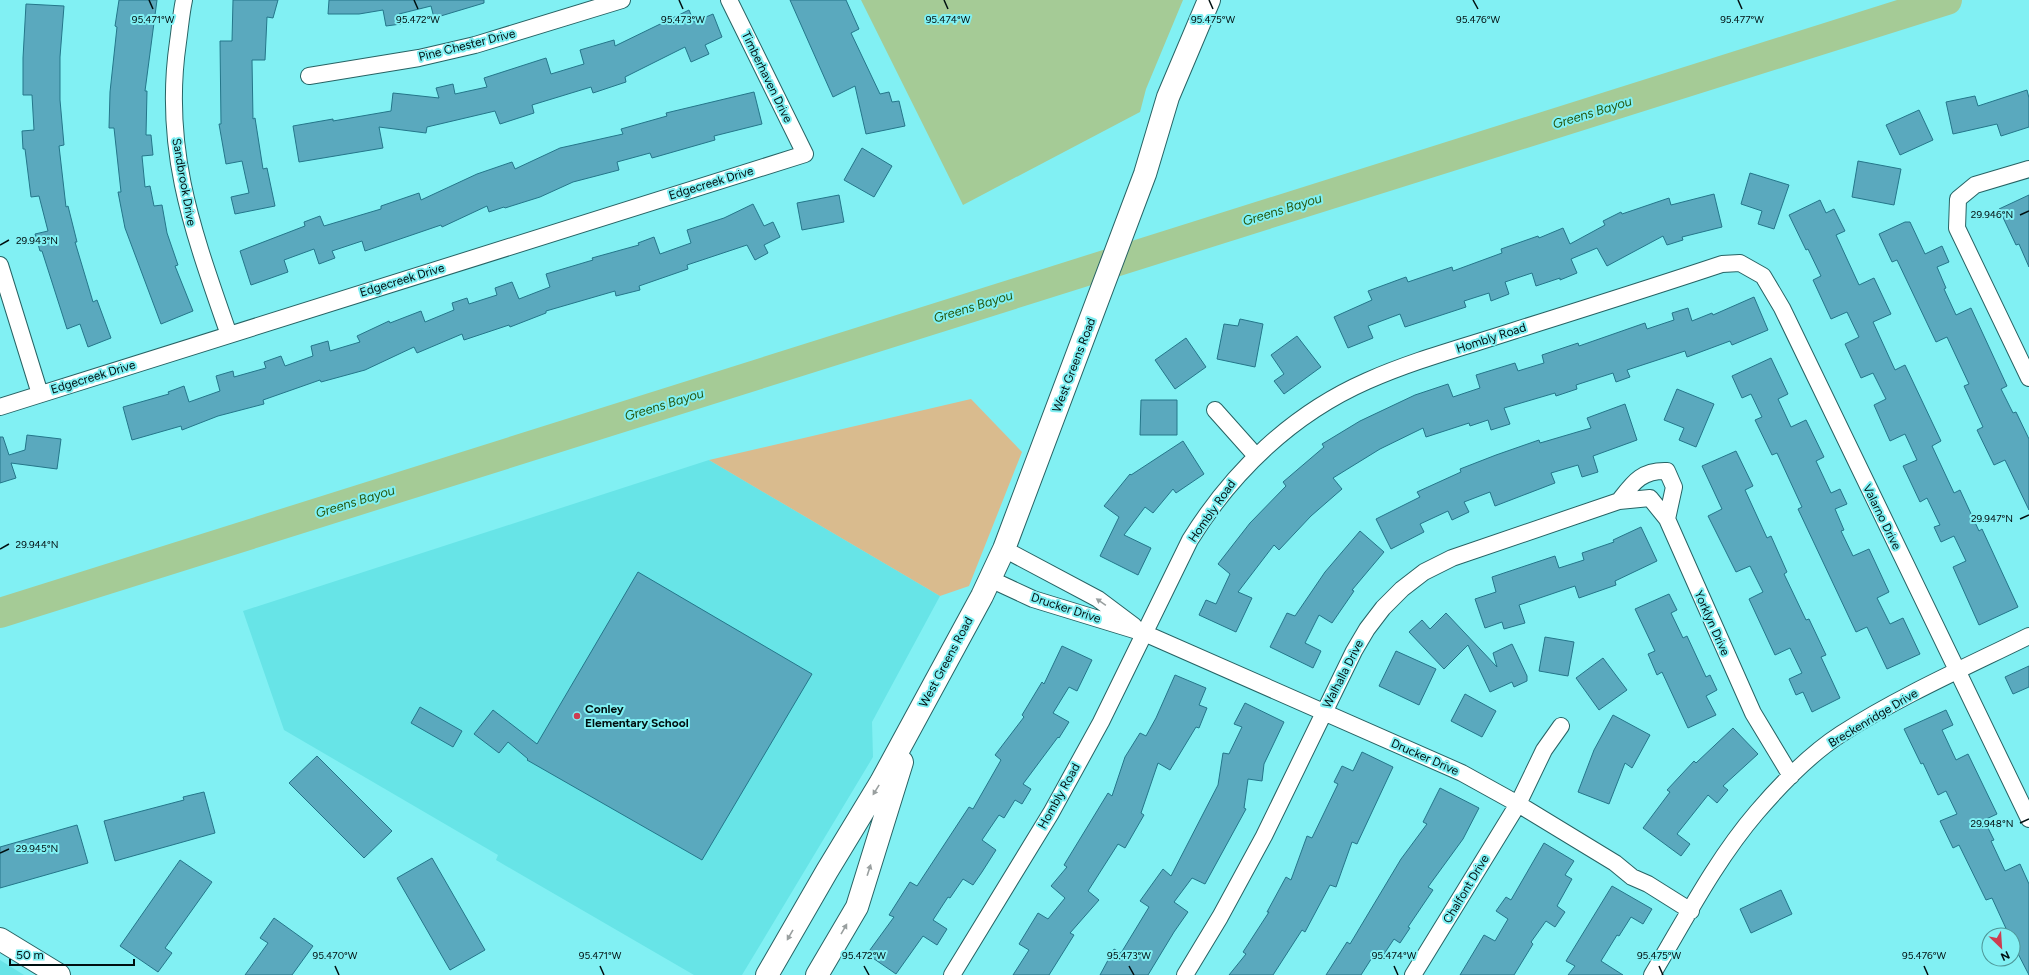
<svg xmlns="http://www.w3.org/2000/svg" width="2029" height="975" font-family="Figtree,sans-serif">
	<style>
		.built { fill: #67e4e7 }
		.green { fill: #d9bb8e }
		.water { fill: #a5cb96 }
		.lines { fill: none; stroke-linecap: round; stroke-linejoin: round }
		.river { stroke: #a5cb96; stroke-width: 30 }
		.building { fill: #5aa9be; stroke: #24768a }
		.street-casing { stroke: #276364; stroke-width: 18 }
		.secondary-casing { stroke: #276364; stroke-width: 24 }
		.street { stroke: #fff; stroke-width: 16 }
		.secondary { stroke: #fff; stroke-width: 22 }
		.oneway { fill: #999f9f }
		.ticks { fill: none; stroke: #000f10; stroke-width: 1.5 }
		.poi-dot { fill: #cd3d50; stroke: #81f0f3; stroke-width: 1.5 }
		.labels { text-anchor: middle; stroke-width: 4; stroke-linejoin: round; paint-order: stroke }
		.street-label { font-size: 12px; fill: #000f10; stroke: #81f0f3 }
		.poi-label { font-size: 12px; font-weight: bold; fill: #000f10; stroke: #81f0f3; text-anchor: start }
		.water-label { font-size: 13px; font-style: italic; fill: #26560d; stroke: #81f0f3 }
		.ticks-label { font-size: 10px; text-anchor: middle; fill: #000f10; stroke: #81f0f3; stroke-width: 4; stroke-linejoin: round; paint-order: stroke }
	</style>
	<rect width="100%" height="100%" fill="#81f0f3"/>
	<path class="built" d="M709,460L940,596L872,722L873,757L742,975H694L496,860L498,855L284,730L243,611Z
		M0,960L24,975H0Z"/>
	<path class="green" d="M971,399L1022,452L969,586L940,596L709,460Z"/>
	<path class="water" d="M861,0H1183L1146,89L1140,112L963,205Z"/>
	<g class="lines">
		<path class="river" d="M0,613L1947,0"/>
	</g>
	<path class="building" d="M119,0H157L145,91H147L146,135H151L153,155L142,156L145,187L150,186L154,206L162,205L167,233L178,265L175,266L193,311L161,324L125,228L118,192H121L114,128H109L110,92L117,27L115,26Z
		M233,0H278L273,18L267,17L265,60H252L253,119L255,118L263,169L267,168L275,206L235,214L231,197L249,193L242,161L226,164L219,124H221L220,41H232Z
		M329,0H484V3L434,18L431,6L399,14L401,24L386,26L383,10L359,14H328Z
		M790,0H846L859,29L851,33L880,94L889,92L892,102L899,101L905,126L866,134L855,86L833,97Z
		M26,4L64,6L60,57V100L64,145L59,146L66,207L68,206L77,242H75L93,302L97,300L111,338L88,347L80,324L67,329L42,251H40L35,234L48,231L39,196L31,197L25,149H23L22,131L34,130L32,95H23V58Z
		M689,10L694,22L713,14L722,37L705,45L709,54L691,62L685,47L625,77L626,82L593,93L591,87L532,105L534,113L500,124L495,111L427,127L426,133L379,127L383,148L299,162L293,126L333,119V121L391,111L393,93L439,98L436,88L453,84L455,94L487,87L484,78L546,58L551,74L584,64L580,50L614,40L615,46Z
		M2027,90L2029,98V127L2001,136L1997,124L1953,134L1946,102L1975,96L1978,106Z
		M754,92L762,124L714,136L715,140L652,158L650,153L617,162L619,170L573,182L540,197L505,208L504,207L489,212L487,206L442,227L441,225L365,251L362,241L332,251L335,258L319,264L314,249L284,260L288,272L251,285L240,251L305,226L304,222L320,216L324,226L381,209V206L419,193L421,200L477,174L512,162L515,169L560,148L623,134L621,129L667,116L666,113Z
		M1919,110L1933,140L1900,155L1886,125Z
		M862,148L892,166L874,197L844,180Z
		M1858,161L1901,169L1894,205L1852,197Z
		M1750,173L1789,185L1774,229L1758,224L1762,211L1741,204Z
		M1714,194L1722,227L1682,237L1683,240L1667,245L1663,236L1607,266L1597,248L1571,259L1577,273L1560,280V278L1536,286L1532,273L1505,282L1509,294L1491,301L1489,293L1464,301L1466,307L1405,327L1400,314L1368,326L1373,338L1348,348L1334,317L1372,300L1368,291L1406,277L1408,282L1452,267L1453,271L1502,253L1501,249L1538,236L1539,238L1563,228L1570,244L1605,225L1603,221L1621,212L1622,214L1669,198L1671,205Z
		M839,195L844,222L802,230L797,203Z
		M2029,195V267L2019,244L2016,245L1999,209Z
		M1820,200L1826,213L1834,209L1845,231L1836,235L1859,285L1874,278L1891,314L1873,322L1895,370L1905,365L1941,441L1932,446L1954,493L1960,490L1979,531L1982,529L2018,607L1979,625L1953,567L1966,561L1954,536L1941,542L1934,527L1940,525L1927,498L1920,502L1903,466L1917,460L1905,434L1890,441L1874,405L1886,399L1873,373L1861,378L1845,344L1859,337L1847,312L1831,319L1813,280L1821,276L1808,249L1806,250L1789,215Z
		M753,204L764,226L773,222L780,237L764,245L768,253L755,260L747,245L687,265L688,269L639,286L640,290L616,296L615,291L546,311V313L510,327L509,325L464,340L462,334L417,353L414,347L365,370L321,382L320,380L263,400L264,404L218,416L182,430L181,426L132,440L123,407L169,394L168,392L184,386L189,402L220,391L216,376L233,371L234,377L266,368L264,362L281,356L285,366L313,356L311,346L328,341L330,351L360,342L357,336L389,321L390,323L421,311L425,322L454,310L452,303L467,298L469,304L497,295L495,288L512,282L519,299L550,287L546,274L593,260L592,258L639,245L638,243L654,237L660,254L691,243L687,230L724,218Z
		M1905,222H1910L1925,254L1942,246L1949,262L1937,267L1946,288L1944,289L1956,315L1971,308L2007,386L2001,389L2013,413L2016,412L2029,439V510L2005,460L1994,465L1977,430L1983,427L1964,386L1969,384L1947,337L1936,342L1897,260L1892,262L1879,234Z
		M1754,297L1768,330L1732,345L1730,341L1687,357L1685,351L1627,370L1630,377L1616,382L1613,373L1576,385L1577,389L1556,396L1555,393L1504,408L1510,424L1491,430L1488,420L1470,426L1469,423L1426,437L1423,428L1380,449L1333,478L1342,489L1311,516L1279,550L1274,545L1238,592L1252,598L1236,632L1199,615L1206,600L1216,604L1230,574L1218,564L1250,523L1286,486L1283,482L1324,447L1322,444L1360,421L1415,395L1448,384L1453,397L1480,388L1476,375L1515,363L1518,371L1544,363L1542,355L1578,343L1579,346L1645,323L1647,329L1674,320L1672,313L1688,308L1692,321L1712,313L1713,315Z
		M1240,319L1263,324L1255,367L1217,359L1224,324L1238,326Z
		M1297,336L1321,367L1284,394L1274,381L1284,374L1271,355Z
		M1186,338L1206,367L1175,389L1155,360Z
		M1771,358L1788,394L1778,399L1791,427L1806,420L1824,457L1816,461L1831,493L1840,489L1847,504L1835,509L1844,530L1841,531L1853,556L1869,549L1889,592L1877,598L1890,624L1903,618L1920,654L1887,669L1867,627L1856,632L1798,509L1802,507L1777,453L1772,455L1755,420L1762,417L1751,394L1742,398L1732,376Z
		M1677,389L1714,404L1696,447L1679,440L1684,428L1664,420Z
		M1141,400H1177V435H1140Z
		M1625,404L1637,440L1593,456L1598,472L1582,477L1578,465L1551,473L1555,483L1495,506L1490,492L1464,502L1469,512L1452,520L1448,511L1420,524L1424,532L1391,549L1376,519L1420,497L1417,492L1461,472L1460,469L1496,455L1539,440L1540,443L1591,428L1587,418Z
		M27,435L61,439L57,469L11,463L16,478L0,483V437H3L9,455L25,450Z
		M1183,441L1204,474L1176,493L1173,489L1153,513L1145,507L1124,535L1151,548L1138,575L1100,556L1119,517L1104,506L1130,474L1131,475Z
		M1736,451L1753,486L1745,490L1767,538L1771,536L1787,572L1784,574L1806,620L1809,619L1826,655L1821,657L1840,698L1812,712L1803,692L1796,695L1789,679L1802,673L1790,648L1775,655L1749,599L1763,592L1750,566L1736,572L1708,516L1722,509L1702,466Z
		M1641,527L1657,561L1615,581L1616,585L1579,598L1575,586L1519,605L1525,623L1504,629L1502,622L1485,628L1475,599L1496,592L1492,577L1555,556L1559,568L1584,560L1582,553L1614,542L1613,540Z
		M1360,531L1384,552L1352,590L1354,591L1332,623L1319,615L1305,643L1321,651L1313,668L1270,647L1287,613L1295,616L1325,572Z
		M638,572L812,674L702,860L527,760L528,759L508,742L499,753L474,734L493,710L537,744Z
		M1669,594L1677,610L1671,613L1683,638L1687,636L1706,677L1710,675L1717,690L1706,696L1716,715L1688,728L1662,672L1657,675L1648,654L1655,651L1635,609Z
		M1446,613L1497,667L1493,653L1512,644L1527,676V681L1514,687L1512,682L1490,692L1468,645L1444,669L1409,632L1422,620L1430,629Z
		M1545,637L1574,642L1568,676L1539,671Z
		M1062,646L1092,660L1077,691L1069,687L1053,713L1069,722L1059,738L1058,737L1023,784L1031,789L1022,804L1015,800L1004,818L999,815L982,840L996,850L982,872L973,885L963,879L950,898L948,897L933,920L947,929L937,945L923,936L896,974L867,954L894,917L889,915L910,882L917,886L969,807L973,809L1001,760L995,755L1024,717L1022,715L1042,682L1044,684Z
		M1396,651L1436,669L1419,705L1379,686Z
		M1603,658L1627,690L1599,710L1576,678Z
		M2029,666V687L2013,694L2005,677Z
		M1175,675L1206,688L1199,705L1207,708L1199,728L1196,727L1170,770L1158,763L1141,813L1144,815L1125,848L1118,844L1088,891L1099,900L1070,933L1074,935L1049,975H1013L1029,950L1019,944L1038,913L1048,919L1065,898L1051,886L1067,867L1064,865L1108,793L1112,796L1125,757L1140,733L1146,736L1156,718Z
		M1465,694L1496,711L1482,737L1451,721Z
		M1245,703L1284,722L1264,764L1262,781L1248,779L1244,808L1246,809L1205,884L1192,878L1174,902L1188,912L1174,932L1148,975H1100L1114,949L1121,953L1149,907L1140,901L1163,869L1171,876L1218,785L1223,753L1229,754L1242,727L1234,724Z
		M420,707L462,731L453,747L411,723Z
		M1946,710L1953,725L1942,730L1956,760L1968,754L1997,814L1984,820L1994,840L1991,841L2005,871L2020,864L2029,884V975L2013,944V935H2009L1992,898L1986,900L1959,845L1953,848L1940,821L1957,814L1946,791L1938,795L1923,763L1921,764L1904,729Z
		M1613,715L1650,735L1632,768L1625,763L1609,804L1578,792L1594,750Z
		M1733,728L1758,754L1723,786L1728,790L1717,803L1708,795L1677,834L1690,844L1681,856L1643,828L1670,792L1667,790L1694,761L1696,763Z
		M1362,752L1393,767L1357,844L1352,842L1336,887L1330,885L1305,932L1302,930L1273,975H1229L1246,954L1243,952L1269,912H1267L1286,877L1291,880L1307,836L1312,838L1338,784L1334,782L1342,766L1353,771Z
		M317,756L392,831L364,858L289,783Z
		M1440,788L1479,808L1463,839L1428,887L1433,890L1408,927L1410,928L1400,943L1394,939L1382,957L1375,953L1361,975H1326L1347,942L1350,944L1401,859L1427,824L1423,822Z
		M204,792L215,833L115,861L104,821L184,800L183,797Z
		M77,825L88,863L0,888V847Z
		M1544,843L1574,861L1565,875L1572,879L1557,906L1565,912L1555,927L1546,921L1531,942L1533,944L1514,975H1460L1484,935L1495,941L1508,919L1496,911L1506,897L1511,900Z
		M432,858L485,950L450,970L397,878Z
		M180,860L212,882L165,948L172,953L158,972L120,946Z
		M1612,886L1652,909L1643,924L1631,917L1619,936L1617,935L1601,961L1623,975H1568L1575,966L1566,961Z
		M1781,890L1792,914L1751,933L1740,909Z
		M274,918L313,946L292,975H245L268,943L260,938Z"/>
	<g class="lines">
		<defs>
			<path id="street" d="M184,0C181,14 180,28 178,42C162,151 194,234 229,335
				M309,76L419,58L475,45L622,0
				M2029,169L1975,185L1958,199L1957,228L2029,378
				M0,265L40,394
				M0,407L805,154L729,0
				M1215,410L1256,456
				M1619,501C1633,483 1641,470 1667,471L1674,487L1667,519
				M1004,549L1098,599L1134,626
				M990,579L1033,599L1144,633L1462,773L1518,804L1615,863L1632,877L1648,884L1691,911
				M952,975L1051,813L1101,722L1190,540C1232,472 1292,414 1367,381C1414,360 1464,347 1513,331C1583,309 1653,287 1722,264L1740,263L1763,276L1782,308L2029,819
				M1185,975L1220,917L1264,836L1354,651L1367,629L1383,608L1402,589L1424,572L1452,558L1619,501L1650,498L1667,519L1753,713L1791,776
				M1413,975L1518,804L1544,750L1561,726
				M1652,975C1685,920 1715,861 1757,812C1781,784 1810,754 1841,734C1900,696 1966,667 2029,636"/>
			<path id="secondary" d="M0,939L59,975
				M767,975L827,871L881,782L982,596L1004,549L1145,174L1168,97L1209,0
				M817,975L857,907L902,762"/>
		</defs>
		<use href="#street" class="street-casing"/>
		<use href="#secondary" class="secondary-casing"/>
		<use href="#street" class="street"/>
		<use href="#secondary" class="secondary"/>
	</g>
	<defs><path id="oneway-solid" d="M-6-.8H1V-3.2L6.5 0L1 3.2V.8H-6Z"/></defs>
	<g class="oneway">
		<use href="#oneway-solid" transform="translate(1101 602) rotate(-145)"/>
		<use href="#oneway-solid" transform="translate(876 790) rotate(122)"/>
		<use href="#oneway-solid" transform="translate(869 870) rotate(-72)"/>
		<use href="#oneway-solid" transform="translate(844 929) rotate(-60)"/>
		<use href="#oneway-solid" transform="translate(790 935) rotate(120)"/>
	</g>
	<path class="ticks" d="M149,0L153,9M414,0L418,9M679,0L683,9M944,0L948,9M1209,0L1213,9M1473,0L1478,9M1738,0L1742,9M2020,215L2029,211M0,245L9,240M2020,519L2029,515M0,549L9,544M2020,823L2029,819M0,853L9,849M335,966L339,975M600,966L604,975M864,966L869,975M1129,966L1134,975M1394,966L1398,975M1659,966L1663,975M1924,966L1928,975"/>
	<circle class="poi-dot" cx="577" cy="716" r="4"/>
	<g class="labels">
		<g class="street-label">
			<text transform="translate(467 45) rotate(-14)" y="4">Pine Chester Drive</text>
			<text transform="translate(767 77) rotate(64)" y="4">Timberhaven Drive</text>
			<text transform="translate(184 182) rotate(80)" y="4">Sandbrook Drive</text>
			<text transform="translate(711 183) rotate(-17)" y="4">Edgecreek Drive</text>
			<text transform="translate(402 280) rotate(-17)" y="4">Edgecreek Drive</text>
			<text transform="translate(1491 338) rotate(-18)" y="4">Hombly Road</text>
			<text transform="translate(1074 365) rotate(-69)" y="4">West Greens Road</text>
			<text transform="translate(93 377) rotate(-17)" y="4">Edgecreek Drive</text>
			<text transform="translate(1212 511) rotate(-55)" y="4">Hombly Road</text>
			<text transform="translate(1882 517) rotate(64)" y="4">Valarno Drive</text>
			<text transform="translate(1066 608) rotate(18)" y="4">Drucker Drive</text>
			<text transform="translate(1712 623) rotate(66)" y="4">Yorklyn Drive</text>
			<text transform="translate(946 662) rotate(-62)" y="4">West Greens Road</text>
			<text transform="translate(1343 674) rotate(-63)" y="4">Walhalla Drive</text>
			<text transform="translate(1873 718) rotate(-31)" y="4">Breckenridge Drive</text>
			<text transform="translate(1425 757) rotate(24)" y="4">Drucker Drive</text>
			<text transform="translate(1059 796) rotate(-61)" y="4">Hombly Road</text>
			<text transform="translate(1466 889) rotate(-59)" y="4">Chalfont Drive</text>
		</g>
		<g class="poi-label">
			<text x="585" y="713">Conley<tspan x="585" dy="14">Elementary School</tspan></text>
		</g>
		<g class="water-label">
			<text transform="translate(1592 112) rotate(-17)" y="5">Greens Bayou</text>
			<text transform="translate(1282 209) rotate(-17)" y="5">Greens Bayou</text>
			<text transform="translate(973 306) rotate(-17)" y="5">Greens Bayou</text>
			<text transform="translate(664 404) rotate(-17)" y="5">Greens Bayou</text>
			<text transform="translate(355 501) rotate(-17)" y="5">Greens Bayou</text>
		</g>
	</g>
	<g class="ticks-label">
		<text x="153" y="23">95.471°W</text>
		<text x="418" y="23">95.472°W</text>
		<text x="683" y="23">95.473°W</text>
		<text x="948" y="23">95.474°W</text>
		<text x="1213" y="23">95.475°W</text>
		<text x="1478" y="23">95.476°W</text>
		<text x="1742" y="23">95.477°W</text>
		<text x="1992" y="218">29.946°N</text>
		<text x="37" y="244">29.943°N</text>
		<text x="1992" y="522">29.947°N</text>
		<text x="37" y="548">29.944°N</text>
		<text x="1992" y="827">29.948°N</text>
		<text x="37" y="852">29.945°N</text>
		<text x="864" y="959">95.472°W</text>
		<text x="1129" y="959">95.473°W</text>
		<text x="335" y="959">95.470°W</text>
		<text x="600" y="959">95.471°W</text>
		<text x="1394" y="959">95.474°W</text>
		<text x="1659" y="959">95.475°W</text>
		<text x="1924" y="959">95.476°W</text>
	</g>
	<g transform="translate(2001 947) rotate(155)"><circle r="19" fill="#81f0f3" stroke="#4d9698"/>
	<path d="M0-3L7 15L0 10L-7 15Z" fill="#cd3d50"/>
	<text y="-6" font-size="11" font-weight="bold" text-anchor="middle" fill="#000f10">N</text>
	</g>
	<path d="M10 959v6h124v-6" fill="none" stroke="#000f10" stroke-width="2"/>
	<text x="16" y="959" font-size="12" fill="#000f10" stroke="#81f0f3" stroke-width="3" paint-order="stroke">50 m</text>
</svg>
